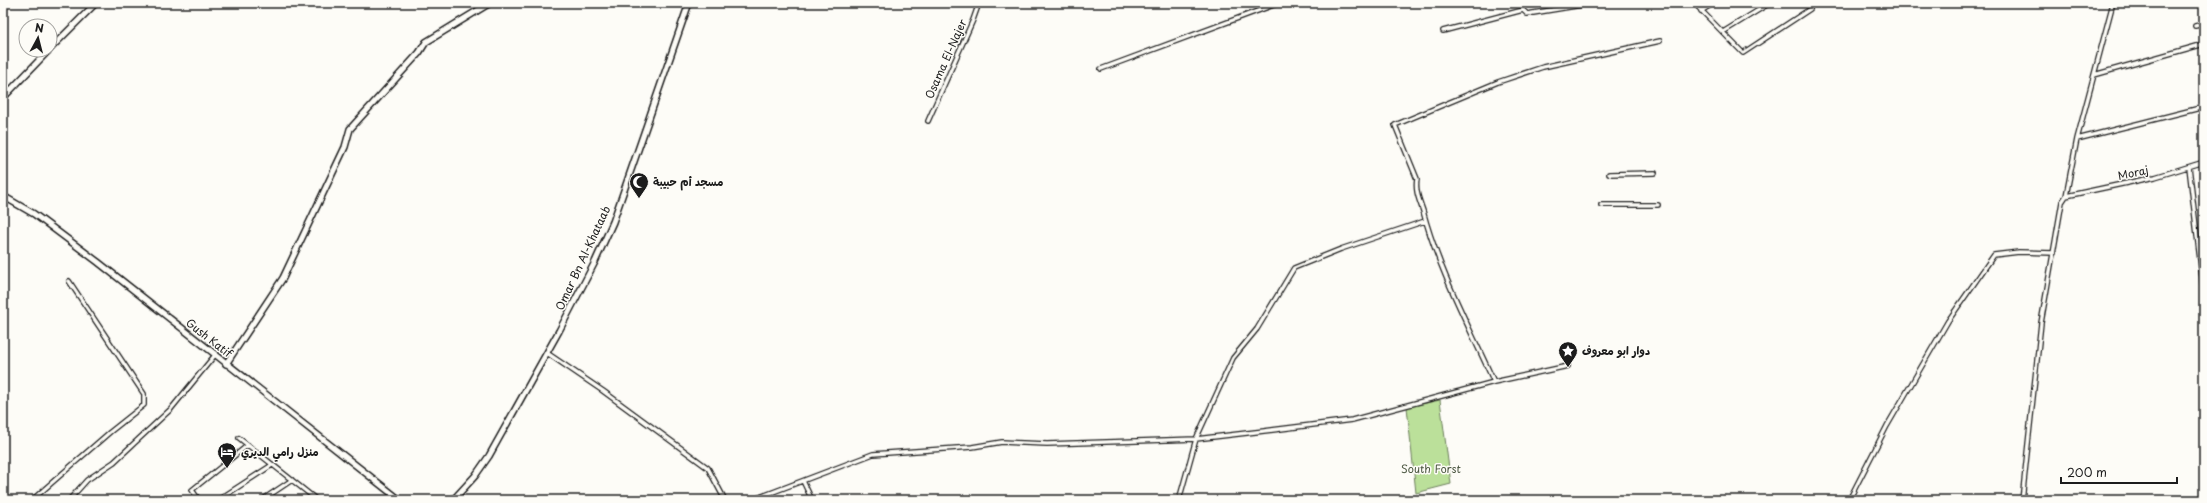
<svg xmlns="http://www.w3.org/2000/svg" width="2207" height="503" font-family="'Playpen Sans','Playpen Sans Arabic',sans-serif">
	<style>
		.green { fill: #bbe09a; stroke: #6c7e5b }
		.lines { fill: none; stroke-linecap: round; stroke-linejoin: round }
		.street-casing { stroke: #1c1c1c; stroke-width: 6 }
		.secondary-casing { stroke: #1c1c1c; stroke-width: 8 }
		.street { stroke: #fdfcf7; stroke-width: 3.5 }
		.secondary { stroke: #fdfcf7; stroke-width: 5 }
		.labels { text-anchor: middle; stroke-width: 3; stroke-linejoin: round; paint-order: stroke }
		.street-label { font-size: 11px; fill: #1c1c1c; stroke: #fdfcf7 }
		.poi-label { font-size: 11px; font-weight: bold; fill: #1c1c1c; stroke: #fdfcf7; text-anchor: start }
		.park-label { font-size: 11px; fill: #4c5742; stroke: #fdfcf7 }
	</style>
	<rect width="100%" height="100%" fill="#fdfcf7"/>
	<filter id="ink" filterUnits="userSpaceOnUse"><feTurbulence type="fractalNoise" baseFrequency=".025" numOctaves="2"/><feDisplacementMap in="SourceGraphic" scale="8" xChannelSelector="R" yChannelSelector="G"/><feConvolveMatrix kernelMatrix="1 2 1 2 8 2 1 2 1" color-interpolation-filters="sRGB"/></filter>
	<g filter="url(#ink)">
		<path class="green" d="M1440,400L1451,484L1416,493L1407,407Z"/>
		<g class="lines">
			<defs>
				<path id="street" d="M1694,3L1743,53L1810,9
					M1701,11L1714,3
					M2195,26L2204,24
					M1443,31L1523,10L1527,14L1594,3
					M1723,32L1770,3
					M1101,69L1279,3
					M2094,75L2204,44
					M928,121L973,20L979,3
					M2077,139L2204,107
					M2189,167L2204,294
					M1609,174L1655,173
					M2066,196L2155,177L2204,162
					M1601,205H1658
					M547,353L603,391L708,468L725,500
					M1494,382C1469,326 1439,271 1423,211C1419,199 1415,191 1417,179L1395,125L1498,82L1543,67L1660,41
					M239,438L317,500
					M803,481L812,500
					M32,500L110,432L144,405V394L69,281
					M69,500L87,480L114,462L171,409L215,355
					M199,500L192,490L248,445
					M218,500L272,465
					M262,500L292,480
					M752,500L873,454L972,447L1002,442L1047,444L1196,439L1264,431L1352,420L1494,382L1568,366
					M1179,500L1196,439L1233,358L1257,329L1294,268L1341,249L1425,221
					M1849,500L1887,426L1948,321L1994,255L2019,252L2054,253
					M2022,500L2041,323L2062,202L2066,196L2077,139L2113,3"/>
				<path id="secondary" d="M50,49L96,3
					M3,98L49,50
					M3,196L34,214L98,262L400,500
					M226,364L283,278L345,147L350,129L419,53L426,42L490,3
					M453,500L475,476L489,456L559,331L595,262L613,222L689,3"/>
			</defs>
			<use href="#street" class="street-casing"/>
			<use href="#secondary" class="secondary-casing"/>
			<use href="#street" class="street"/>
			<use href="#secondary" class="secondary"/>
		</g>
	</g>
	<defs>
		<symbol id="mosque-pin" viewBox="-11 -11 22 30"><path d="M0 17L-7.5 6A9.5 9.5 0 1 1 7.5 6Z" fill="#1c1c1c" stroke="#fdfcf7"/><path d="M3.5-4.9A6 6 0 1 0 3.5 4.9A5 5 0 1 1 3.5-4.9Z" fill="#fff"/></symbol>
		<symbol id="sight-pin" viewBox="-11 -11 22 30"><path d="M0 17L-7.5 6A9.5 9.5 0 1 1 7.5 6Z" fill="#1c1c1c" stroke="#fdfcf7"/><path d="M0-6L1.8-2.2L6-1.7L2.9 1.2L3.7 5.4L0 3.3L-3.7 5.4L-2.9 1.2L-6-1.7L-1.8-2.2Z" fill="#fff"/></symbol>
		<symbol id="hotel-pin" viewBox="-11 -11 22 30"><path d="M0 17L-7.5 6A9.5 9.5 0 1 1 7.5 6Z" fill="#1c1c1c" stroke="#fdfcf7"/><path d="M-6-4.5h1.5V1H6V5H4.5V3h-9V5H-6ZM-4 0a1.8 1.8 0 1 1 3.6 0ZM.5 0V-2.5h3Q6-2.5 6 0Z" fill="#fff"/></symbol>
	</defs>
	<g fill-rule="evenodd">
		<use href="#mosque-pin" x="628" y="171" width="22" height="30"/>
		<use href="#sight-pin" x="1557" y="340" width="22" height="30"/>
		<use href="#hotel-pin" x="216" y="441" width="22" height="30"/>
	</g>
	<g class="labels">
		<g class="street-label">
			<text transform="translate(946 59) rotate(-66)" y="4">Osama El-Najer</text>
			<text transform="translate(2133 173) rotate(-12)" y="4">Moraj</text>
			<text transform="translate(583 258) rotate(-65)" y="4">Omar Bn Al-Khataab</text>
			<text transform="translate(209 338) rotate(38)" y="4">Gush Katif</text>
		</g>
		<g class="poi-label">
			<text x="653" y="186">مسجد أم حبيبة</text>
			<text x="1582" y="355">دوار ابو معروف</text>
			<text x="241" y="456">منزل رامي الديري</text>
		</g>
		<g class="park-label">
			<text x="1431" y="473">South Forst</text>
		</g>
	</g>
	<rect width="2207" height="503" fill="none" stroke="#fdfcf7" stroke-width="16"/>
	<rect x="8" y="8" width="2191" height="487" fill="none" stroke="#1c1c1c" stroke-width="1.5" filter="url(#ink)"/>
	<g transform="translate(38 38) rotate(7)"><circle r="19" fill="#fdfcf7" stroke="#a3a29f"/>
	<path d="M0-3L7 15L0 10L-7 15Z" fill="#1c1c1c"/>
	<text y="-6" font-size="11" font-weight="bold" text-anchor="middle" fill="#1c1c1c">N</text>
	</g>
	<path d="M2061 477v6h116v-6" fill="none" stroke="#1c1c1c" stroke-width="2"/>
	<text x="2067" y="477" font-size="12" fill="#1c1c1c" stroke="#fdfcf7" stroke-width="3" paint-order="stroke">200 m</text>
</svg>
